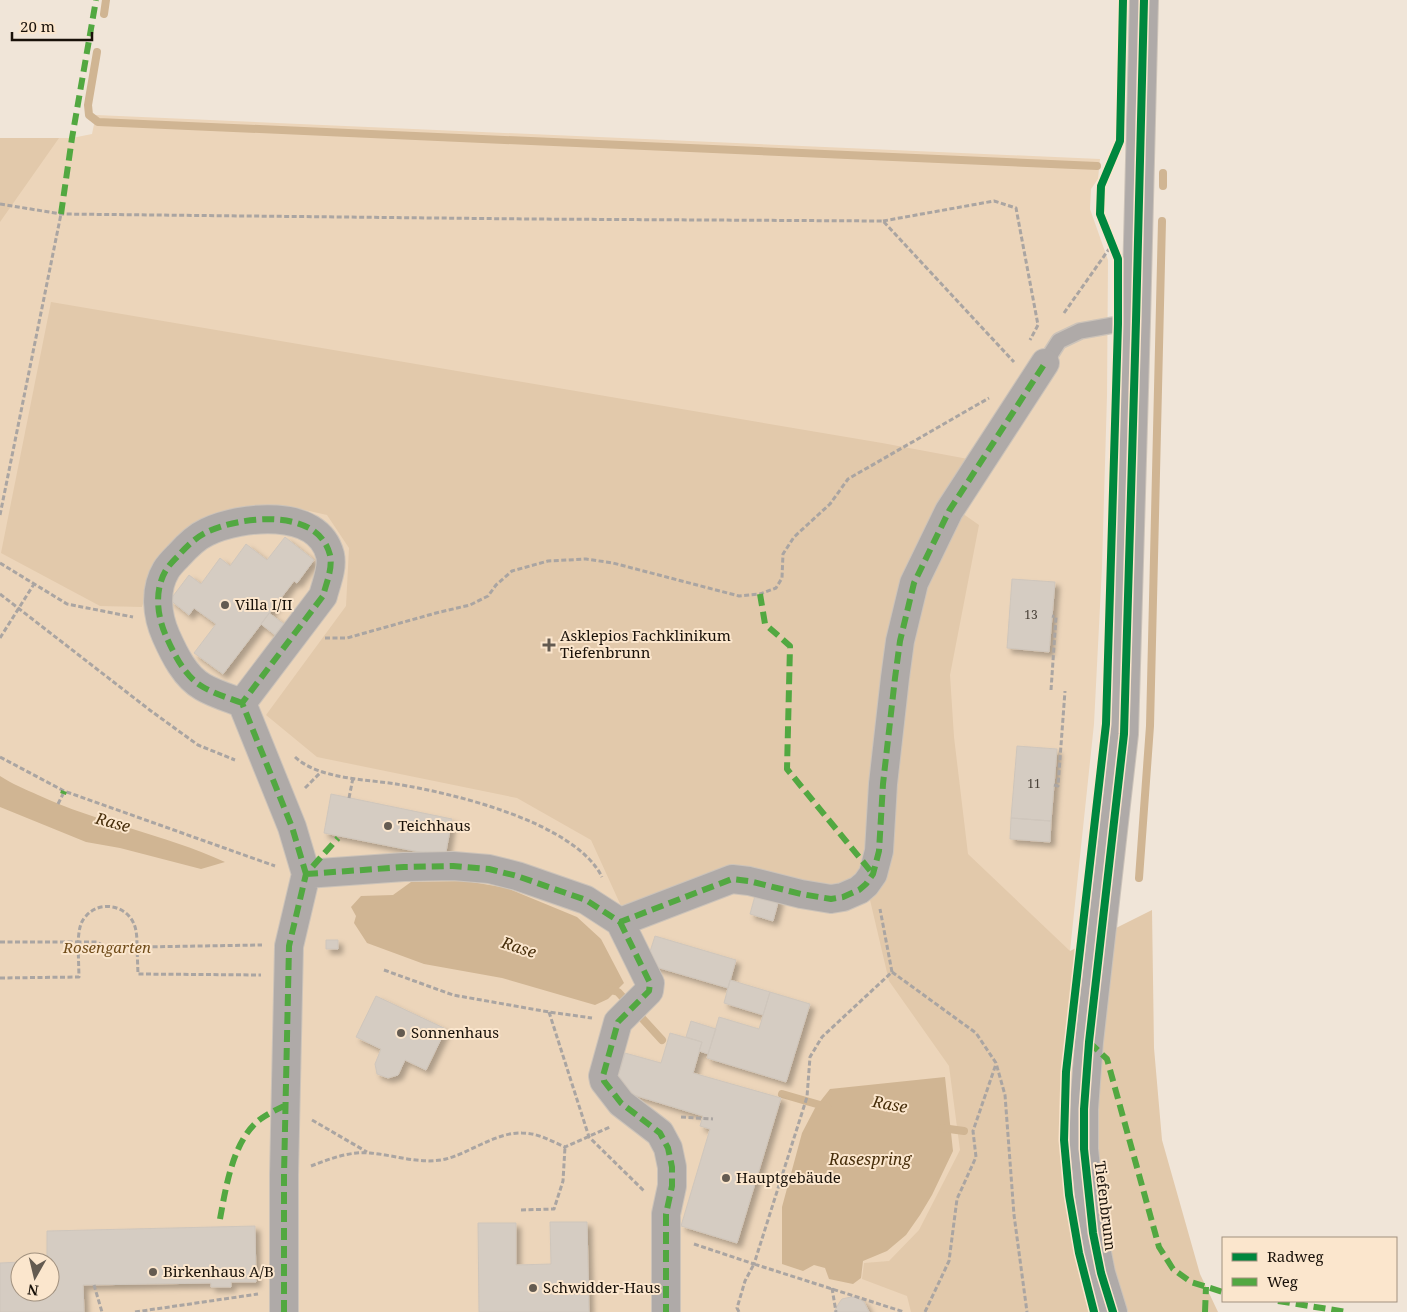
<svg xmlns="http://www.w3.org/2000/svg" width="1407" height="1312" font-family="'Noto Serif',serif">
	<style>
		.green { fill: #ecd5ba; fill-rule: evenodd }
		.forest { fill: #e2c9ab }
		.water { fill: #d0b593 }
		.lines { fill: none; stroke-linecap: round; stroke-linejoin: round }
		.stream { stroke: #d0b593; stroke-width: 8 }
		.building { fill: #d5ccc2; stroke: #cfc6bc; filter: url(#shadow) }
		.service-casing { stroke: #ccc3b9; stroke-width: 18 }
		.minor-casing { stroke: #ccc3b9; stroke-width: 30 }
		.tertiary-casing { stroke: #ccc3b9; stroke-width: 30 }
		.path { stroke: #aaa5a2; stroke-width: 3; stroke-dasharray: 5 2.5; stroke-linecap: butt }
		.service { stroke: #afaaa8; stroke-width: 15 }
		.minor { stroke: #afaaa8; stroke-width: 28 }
		.tertiary { stroke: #afaaa8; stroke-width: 28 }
		.quiet { stroke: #52a841; stroke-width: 6; stroke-dasharray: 12 6; stroke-linecap: butt }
		.cycleway-casing { stroke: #fbe6cd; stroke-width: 11 }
		.cycleway { stroke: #00873e; stroke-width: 8 }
		.poi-dot { fill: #645b51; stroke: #fbe6cd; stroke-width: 2 }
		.labels { text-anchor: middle; stroke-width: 4; stroke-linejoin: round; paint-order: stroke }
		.number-label { font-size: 12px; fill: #4a4239 }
		.poi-label { font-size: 15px; fill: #191109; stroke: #fbe6cd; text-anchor: start }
		.park-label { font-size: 15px; font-style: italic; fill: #704c1a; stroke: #fbe6cd }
		.street-label { font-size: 15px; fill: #191109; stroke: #fbe6cd }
		.water-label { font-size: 16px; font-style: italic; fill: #472e0b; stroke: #fbe6cd }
	</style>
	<defs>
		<filter id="shadow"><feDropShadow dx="4.5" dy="4.5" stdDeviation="2.5" flood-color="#0004"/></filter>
	</defs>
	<rect width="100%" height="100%" fill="#f0e5d8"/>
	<path class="green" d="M96,115L1100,159L1098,179L1091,189L1090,209L1108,260L1107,396L1102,567L1094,724L1070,951L1091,1312H0V138H72L92,134ZM20,1262H50V1292H20Z"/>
	<path class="forest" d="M0,138H59L0,222Z
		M51,302L882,443L968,459L952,479L959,511L979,525L950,675L954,737L968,854L1070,951L1152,910L1154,1048L1162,1140L1200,1274L1218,1312H911L907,1296L862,1279L864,1263L889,1261L919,1230L960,1150L949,1066L889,981L863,870L854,878L844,883L832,884L799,882L664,895L621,906L591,840L517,798L317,757L266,715L346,606L349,548L327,515L287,506L193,525L154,568L142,607L100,606L1,553Z"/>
	<path class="water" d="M0,776C12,784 25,789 38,795C98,823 164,834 225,862L201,869L120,848L86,842L0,807Z
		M466,881L507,888L577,917L601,939L624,983L608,999L595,1005L502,978L424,964L367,943L354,923L356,916L351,907L361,896L393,895L411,882Z
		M945,1077L953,1151L932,1195L920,1215L906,1235L887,1251L863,1261L861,1278L853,1284L829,1279L825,1268L814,1265L803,1271L782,1264V1207L802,1133L815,1108L830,1089Z"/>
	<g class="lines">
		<path class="stream" d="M104,14L106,0
			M97,52L88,105L89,115L98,122L1097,166
			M1163,186V173
			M1139,878L1150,726L1162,221
			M607,989L618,992L662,1040
			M782,1094L827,1107
			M942,1128L964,1131"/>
	</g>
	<path class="building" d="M285,537L314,560L297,583L294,581L223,674L194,653L216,624L194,608L189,615L170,600L189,575L201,584L220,558L230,566L246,544L267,560Z
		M1012,579L1055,582L1049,652L1007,648Z
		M269,613L284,624L275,635L261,624Z
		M1017,746L1057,749L1051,821L1011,818Z
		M331,794L452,819L445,857L324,833Z
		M1011,818L1051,821L1050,842L1010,839Z
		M756,892L779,899L773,921L750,914Z
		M655,936L736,960L728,988L646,964Z
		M326,940H338V949H326Z
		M730,980L770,992L763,1015L724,1003Z
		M770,992L810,1004L786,1082L707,1058L719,1017L759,1029Z
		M376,996L446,1029L426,1070L405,1060L398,1075L388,1078L377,1074L375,1064L381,1049L356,1037Z
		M691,1021L716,1029L708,1054L699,1051L702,1042L686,1037Z
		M670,1033L702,1042L693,1073L781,1098L737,1243L681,1226L710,1129L700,1126L703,1116L614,1089L625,1053L661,1063Z
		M550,1222H587L589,1312H479L478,1223H516V1265L551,1264Z
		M255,1226L256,1282H231V1287H211V1283L83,1285L84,1312H0V1263L20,1262V1292H50V1262H42H47V1231Z
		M851,1297H856L864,1302L869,1312H834L839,1303L842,1299Z"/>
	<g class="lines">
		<defs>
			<path id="service" d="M1045,363L1059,341L1080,331L1136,321"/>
			<path id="minor" d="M242,703C229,698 215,694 203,687C185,677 174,654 166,636C157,616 154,590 166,570C169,565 174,560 178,556C186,547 196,537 207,532C241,516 318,507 330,555C333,568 326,584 323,596L242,703L292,827L306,874L289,946L284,1175V1312
				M306,874L404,867L453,866L489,869L517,876L586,900L620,922L732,879L749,881L801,894L831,899L843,897L859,890L866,884L873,874L879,851L883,784L895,678L900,641L914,583L949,511L1045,363
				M620,922L650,983L649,991L618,1022L603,1076L604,1081L621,1103L660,1133L668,1148L672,1167V1186L666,1214V1312"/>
			<path id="tertiary" d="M1113,1312L1101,1273L1093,1233L1084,1149V1109L1089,1042L1124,734L1136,321L1144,0"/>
		</defs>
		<use href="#service" class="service-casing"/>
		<use href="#minor" class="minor-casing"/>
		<use href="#tertiary" class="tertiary-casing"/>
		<path class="path" d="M0,204L61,214L529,219L883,221L1014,362
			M883,221L994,201L1016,208L1038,325L1030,340
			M1064,313L1109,249
			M0,515L61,214
			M0,563L67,604L133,617
			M0,594L151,711L198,745L235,760
			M0,638L34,584
			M325,638H347L436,613L470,605L488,596L496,585L512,571L548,561L586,559L613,563L739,596L760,594L776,588L782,578L783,554L794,537L830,504L848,479L989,398
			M1051,690L1056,617L1052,616
			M0,757L64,791L275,866
			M295,757C319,779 364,779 396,784C452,793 575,822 602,877
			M1054,785L1058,786L1065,691
			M305,788L321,772
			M349,798L353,778
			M58,804L63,794
			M0,942H78C79,933 79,923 86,916C100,900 126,905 134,924C137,931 137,940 137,947L262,945
			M384,970L453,995L549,1012L592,1018
			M892,972L976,1033L996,1063L1005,1095L1014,1215L1027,1312
			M0,978L79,977L78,942H97L109,949L137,947L138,974L261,975
			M549,1012L589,1137L644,1191
			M681,1117L713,1119
			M312,1120L367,1152
			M311,1166C329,1159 350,1151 370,1153C395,1155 421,1165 446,1159C469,1153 497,1132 522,1133C538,1133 551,1141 565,1147L610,1127
			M521,1210L554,1209L563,1181L565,1147
			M694,1244L754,1264L807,1097L810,1057L822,1037L892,972L880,909
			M94,1285L102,1312
			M832,1288L836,1312
			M135,1312L258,1294
			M739,1312L737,1308L745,1281L754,1264L904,1312
			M925,1312L949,1261L957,1199L976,1157L973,1131L996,1064"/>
		<use href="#service" class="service"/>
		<use href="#minor" class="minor"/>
		<use href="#tertiary" class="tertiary"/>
		<path class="quiet" d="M61,214L72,138L96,0
			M760,594L765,624L790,646L787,769L873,874
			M242,703C229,698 215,694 203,687C185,677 174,654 166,636C157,616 154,590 166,570C169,565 174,560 178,556C186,547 196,537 207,532C241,516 318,507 330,555C333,568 326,584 323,596L242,703L292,827L306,874
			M63,794L64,791
			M306,874L404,867L453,866L489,869L517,876L586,900L620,922L732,879L749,881L801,894L831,899L843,897L859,890L866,884L873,874L879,851L883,784L895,678L900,641L914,583L949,511L1045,363
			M620,922L650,983L649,991L618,1022L603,1076L604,1081L621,1103L660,1133L668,1148L672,1167V1186L666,1214V1312
			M1089,1042L1107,1059L1159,1247L1173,1269L1191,1282L1223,1292
			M220,1219C226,1187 233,1138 262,1118C269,1113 278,1109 286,1105
			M1278,1301L1347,1312
			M284,1312V1175L289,946L306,874L338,838
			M1205,1312L1206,1287"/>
		<defs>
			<path id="cycleway" d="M1094,1312L1079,1253L1069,1195L1064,1140L1066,1072L1106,724L1118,324V259L1100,214L1101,186L1120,141L1123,0
				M1113,1312L1101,1273L1093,1233L1084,1149V1109L1089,1042L1124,734L1136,321L1144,0"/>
		</defs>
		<use href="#cycleway" class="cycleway-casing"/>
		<use href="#cycleway" class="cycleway"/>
	</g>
	<g class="poi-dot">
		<circle cx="225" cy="605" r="5"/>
		<path d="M546.5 637.5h5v5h5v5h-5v5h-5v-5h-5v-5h5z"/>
		<circle cx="388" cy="826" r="5"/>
		<circle cx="401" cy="1033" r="5"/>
		<circle cx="726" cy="1178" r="5"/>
		<circle cx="153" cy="1272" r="5"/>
		<circle cx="533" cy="1288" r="5"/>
	</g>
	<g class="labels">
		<g class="number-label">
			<text x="1031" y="619">13</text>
			<text x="1034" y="788">11</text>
		</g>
		<g class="poi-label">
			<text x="235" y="610">Villa I/II</text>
			<text x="560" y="641">Asklepios Fachklinikum<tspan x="560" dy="17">Tiefenbrunn</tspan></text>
			<text x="398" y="831">Teichhaus</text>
			<text x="411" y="1038">Sonnenhaus</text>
			<text x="736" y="1183">Hauptgebäude</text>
			<text x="163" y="1277">Birkenhaus A/B</text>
			<text x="543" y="1293">Schwidder-Haus</text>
		</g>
		<g class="park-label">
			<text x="107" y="953">Rosengarten</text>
		</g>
		<g class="street-label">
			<text transform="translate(1105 1206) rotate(83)" y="5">Tiefenbrunn</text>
		</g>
		<g class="water-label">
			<text transform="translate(113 822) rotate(15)" y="6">Rase</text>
			<text transform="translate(519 947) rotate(18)" y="6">Rase</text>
			<text transform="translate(890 1104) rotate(10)" y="6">Rase</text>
			<text x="870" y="1165">Rasespring</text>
		</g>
	</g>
	<rect x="1222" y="1237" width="175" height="65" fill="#fbe6cd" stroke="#a1917f"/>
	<rect x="1232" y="1253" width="25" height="8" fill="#00873e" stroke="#a1917f"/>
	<text x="1267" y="1262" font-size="15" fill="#191109">Radweg</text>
	<rect x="1232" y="1278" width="25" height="8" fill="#52a841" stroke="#a1917f"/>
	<text x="1267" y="1287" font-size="15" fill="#191109">Weg</text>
	<g transform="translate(35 1277) rotate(188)"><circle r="24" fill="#fbe6cd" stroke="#a1917f"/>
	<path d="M0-4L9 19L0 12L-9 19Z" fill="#645b51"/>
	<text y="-8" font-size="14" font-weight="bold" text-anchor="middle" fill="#191109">N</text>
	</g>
	<path d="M12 32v8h80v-8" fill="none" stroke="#191109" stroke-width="2.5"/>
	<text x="20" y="32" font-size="15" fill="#191109" stroke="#fbe6cd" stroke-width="4" paint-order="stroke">20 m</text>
</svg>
